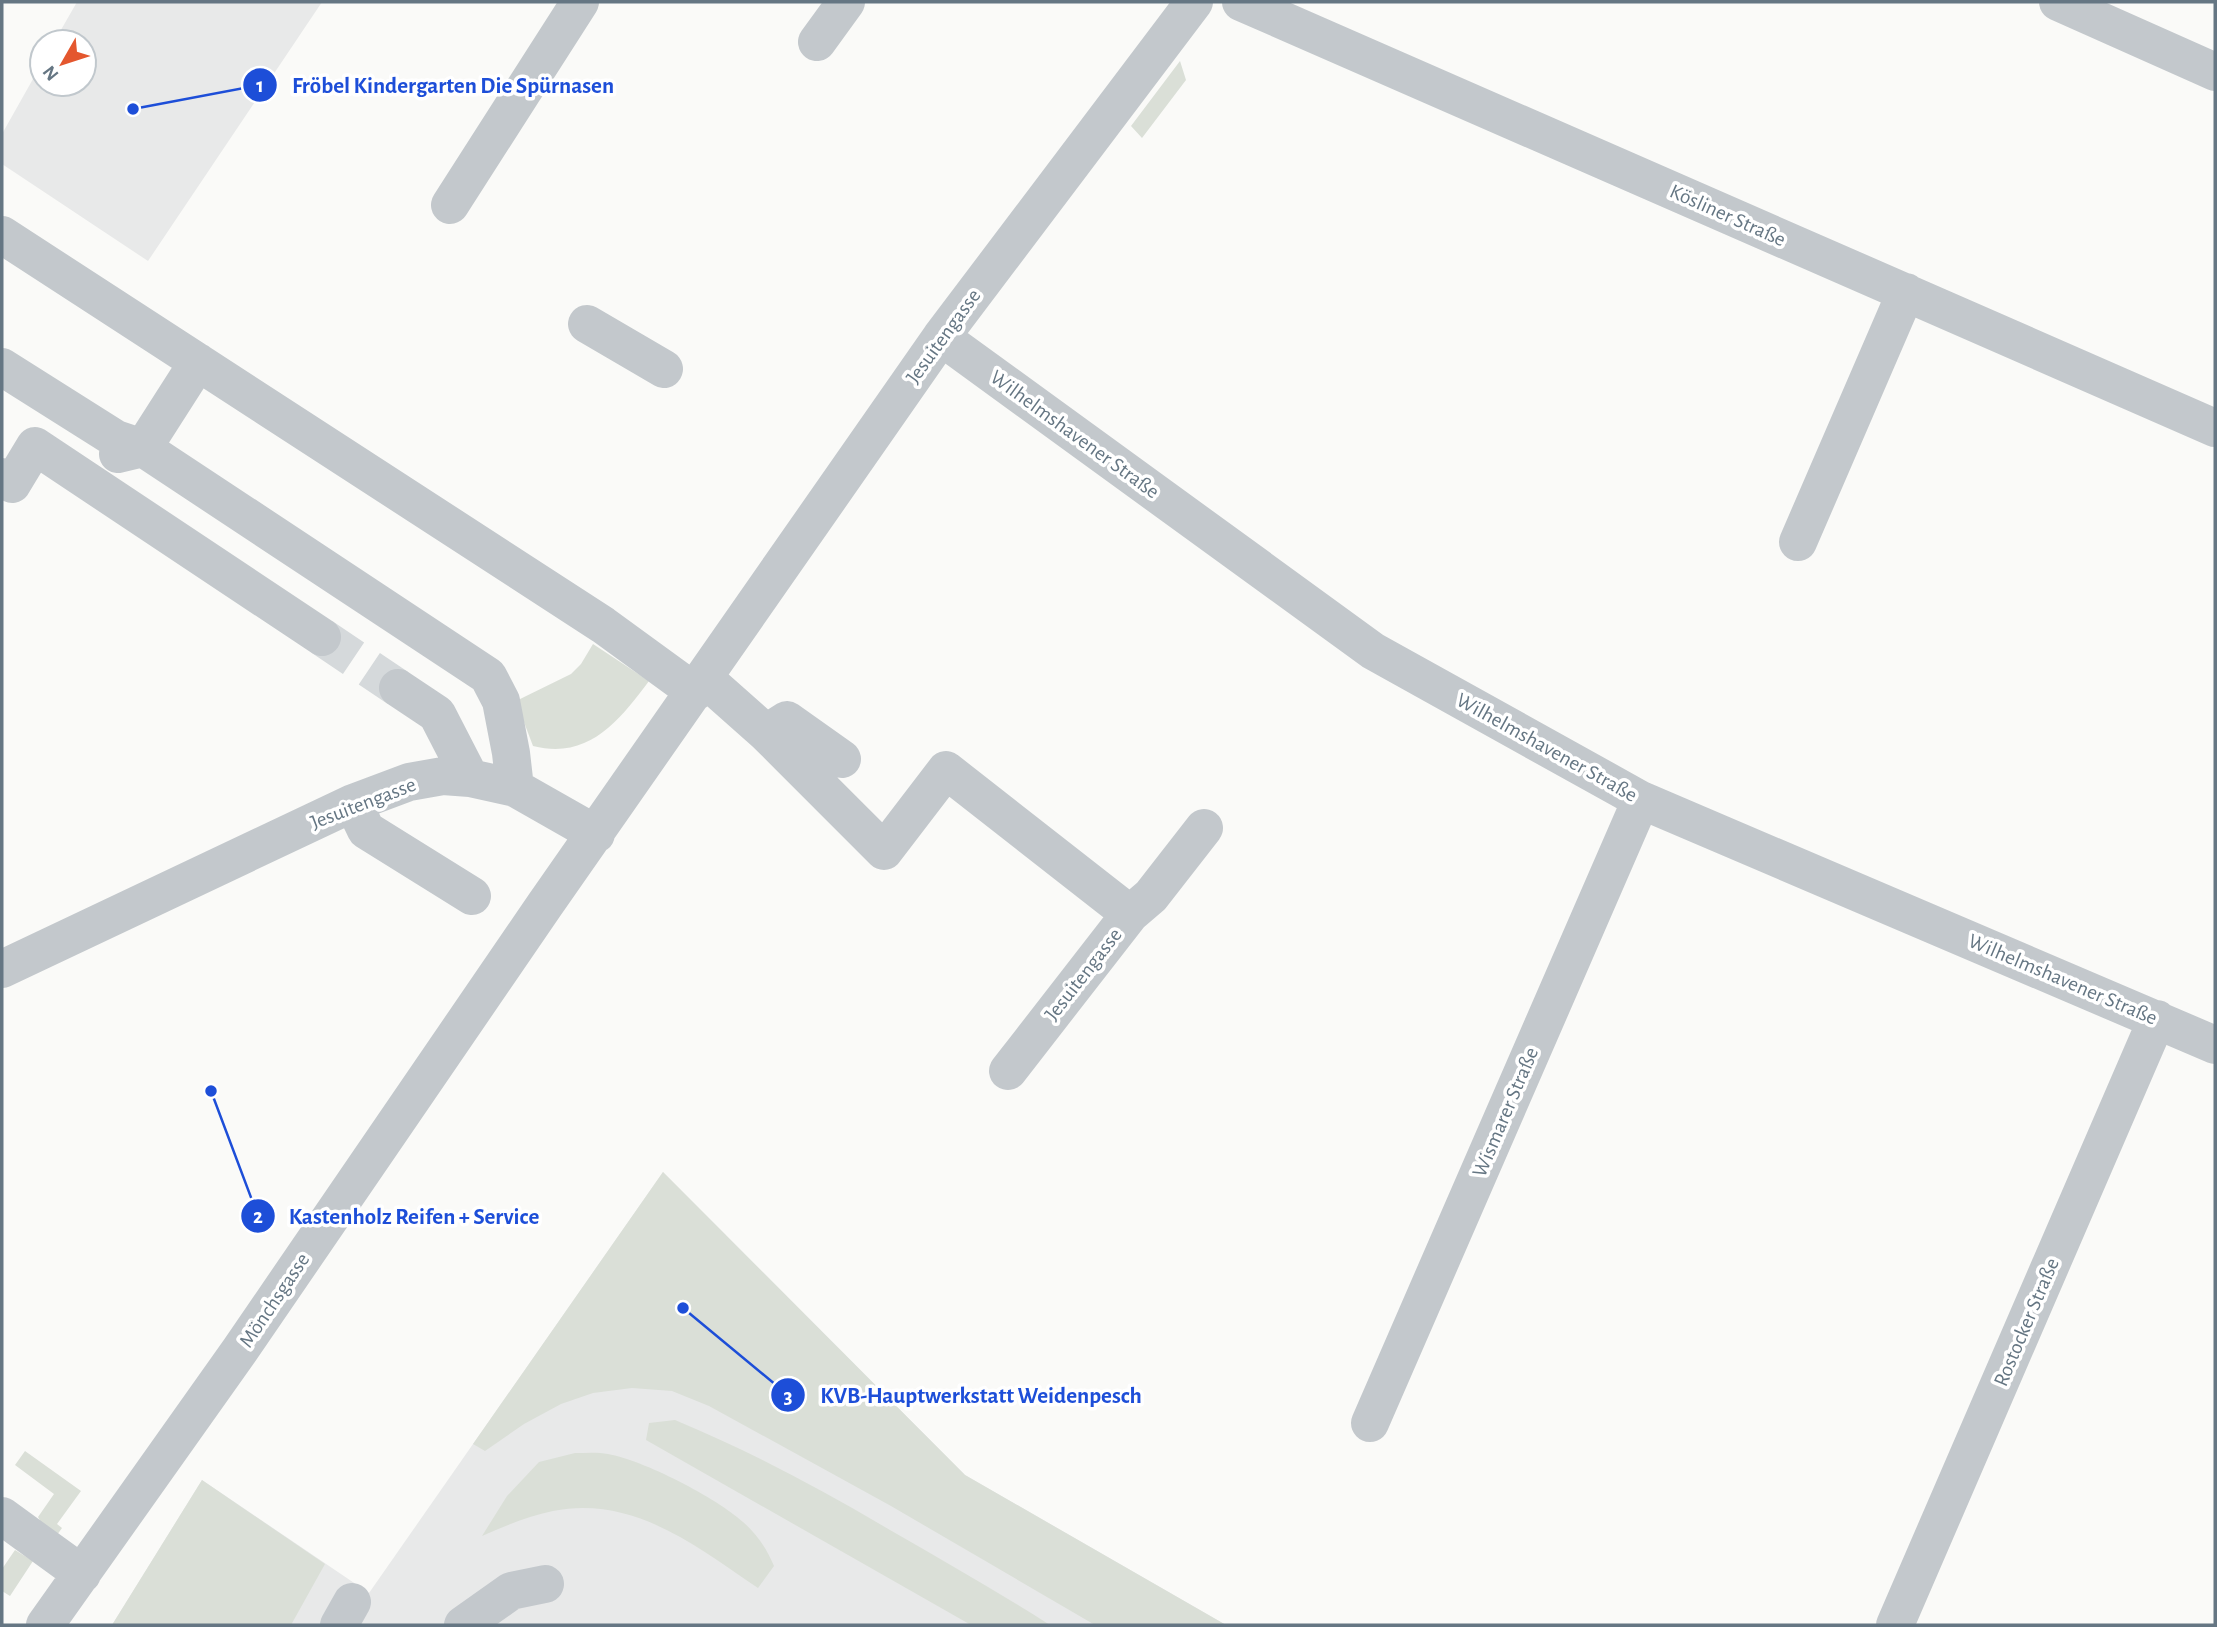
<svg xmlns="http://www.w3.org/2000/svg" width="2217" height="1627" font-family="'Alegreya Sans',sans-serif">
	<style>
		.built { fill: #e8e9e9 }
		.green { fill: #dadfd7 }
		.lines { fill: none; stroke-linecap: round; stroke-linejoin: round }
		.minor-tunnel { stroke: #d5d9db; stroke-width: 38; stroke-dasharray: 38 19; stroke-linecap: butt }
		.minor { stroke: #c3c8cc; stroke-width: 38 }
		.labels { text-anchor: middle; stroke-width: 7; stroke-linejoin: round; paint-order: stroke }
		.street-label { font-size: 21px; fill: #657683; stroke: #fff }
		.leader { fill: none; stroke: #1d4ed8; stroke-width: 2.5 }
		.callout-dot { fill: #1d4ed8; stroke: #fff; stroke-width: 2.5 }
		.mark-label { font-size: 21px; text-anchor: middle; font-weight: bold; fill: #fff }
		.callout-label { font-size: 23px; text-anchor: middle; font-weight: bold; fill: #1d4ed8; stroke: #fff; stroke-width: 7; stroke-linejoin: round; paint-order: stroke }
	</style>
	<rect width="100%" height="100%" fill="#fafaf8"/>
	<path class="built" d="M77,2H322L148,261L2,164V134L42,63V84H84V42H54Z
		M663,1172L965,1475L1226,1625H112L202,1480L369,1593Z"/>
	<path class="green" d="M1180,61L1186,80L1142,138L1131,126Z
		M593,644L649,681C619,721 589,760 533,746L516,701L571,674L581,664Z
		M663,1172L965,1475L1226,1625H1095L891,1506L709,1406L672,1391L632,1388L593,1393L561,1404L524,1424L485,1451L473,1444Z
		M675,1420C750,1451 820,1489 890,1530C944,1561 998,1592 1050,1625H971L646,1440L649,1423Z
		M25,1451L81,1491L57,1524L62,1528L57,1535L42,1524L38,1517L54,1494L15,1465Z
		M575,1453C586,1453 598,1452 608,1454C643,1460 717,1498 743,1522C757,1534 767,1549 774,1566L758,1588C696,1546 633,1495 553,1511C528,1516 505,1526 482,1536L507,1496L539,1462Z
		M202,1480L325,1564L291,1625H112Z
		M15,1550L33,1561L10,1596L2,1591V1569Z"/>
	<g class="lines">
		<path class="minor-tunnel" d="M322,637L398,688"/>
		<path class="minor" d="M1241,2L2215,428
			M2058,2L2215,72
			M817,42L846,2
			M450,205L580,2
			M2,235L603,625L695,692
			M587,324L664,369
			M941,337L1373,651L1641,800L2215,1045
			M2,367L116,439L143,448L488,676L501,701L511,753L515,788
			M118,454L143,448L198,362
			M2,477L12,484L35,446L322,637
			M1798,542L1906,292
			M704,678L766,733L884,851L946,770L1130,914L1008,1071
			M398,688L437,714L470,778
			M766,733L787,720L842,759
			M353,803L366,830L472,896
			M1130,914L1151,896L1204,828
			M2,969L353,803L409,782L443,776L470,778L515,788L596,834
			M1370,1423L1641,800
			M2,1516L82,1574
			M45,1625L240,1350L544,906L941,337L1194,2
			M339,1625L352,1602
			M463,1625L511,1591L545,1584
			M1895,1625L2157,1019"/>
	</g>
	<g class="labels">
		<g class="street-label">
			<text transform="translate(1728 215) rotate(24)" y="7">Kösliner Straße</text>
			<text transform="translate(943 336) rotate(-54)" y="7">Jesuitengasse</text>
			<text transform="translate(1075 434) rotate(36)" y="7">Wilhelmshavener Straße</text>
			<text transform="translate(1547 747) rotate(29)" y="7">Wilhelmshavener Straße</text>
			<text transform="translate(363 803) rotate(-21)" y="7">Jesuitengasse</text>
			<text transform="translate(1083 974) rotate(-52)" y="7">Jesuitengasse</text>
			<text transform="translate(2063 979) rotate(23)" y="7">Wilhelmshavener Straße</text>
			<text transform="translate(1505 1112) rotate(-67)" y="7">Wismarer Straße</text>
			<text transform="translate(274 1300) rotate(-56)" y="7">Mönchsgasse</text>
			<text transform="translate(2026 1322) rotate(-67)" y="7">Rostocker Straße</text>
		</g>
	</g>
	<path class="leader" d="M133 109L260 85M211 1091L258 1216M683 1308L788 1395"/>
	<g class="callout-dot">
		<circle cx="133" cy="109" r="7"/>
		<circle cx="211" cy="1091" r="7"/>
		<circle cx="683" cy="1308" r="7"/>
		<circle cx="260" cy="85" r="18"/>
		<circle cx="258" cy="1216" r="18"/>
		<circle cx="788" cy="1395" r="18"/>
	</g>
	<g class="mark-label">
		<text x="260" y="92">1</text>
		<text x="258" y="1223">2</text>
		<text x="788" y="1403">3</text>
	</g>
	<g class="callout-label">
		<text x="453" y="93">Fröbel Kindergarten Die Spürnasen</text>
		<text x="414" y="1224">Kastenholz Reifen + Service</text>
		<text x="981" y="1403">KVB-Hauptwerkstatt Weidenpesch</text>
	</g>
	<rect width="2217" height="1627" fill="none" stroke="#657683" stroke-width="7"/>
	<g transform="translate(63 63) rotate(231)"><circle r="33" fill="#ffffff" stroke="#c1c8cd" stroke-width="2"/>
	<path d="M0-5L12 26L0 18L-12 26Z" fill="#e4572e"/>
	<text y="-10" font-size="19" font-weight="bold" text-anchor="middle" fill="#657683">N</text>
	</g>
</svg>
